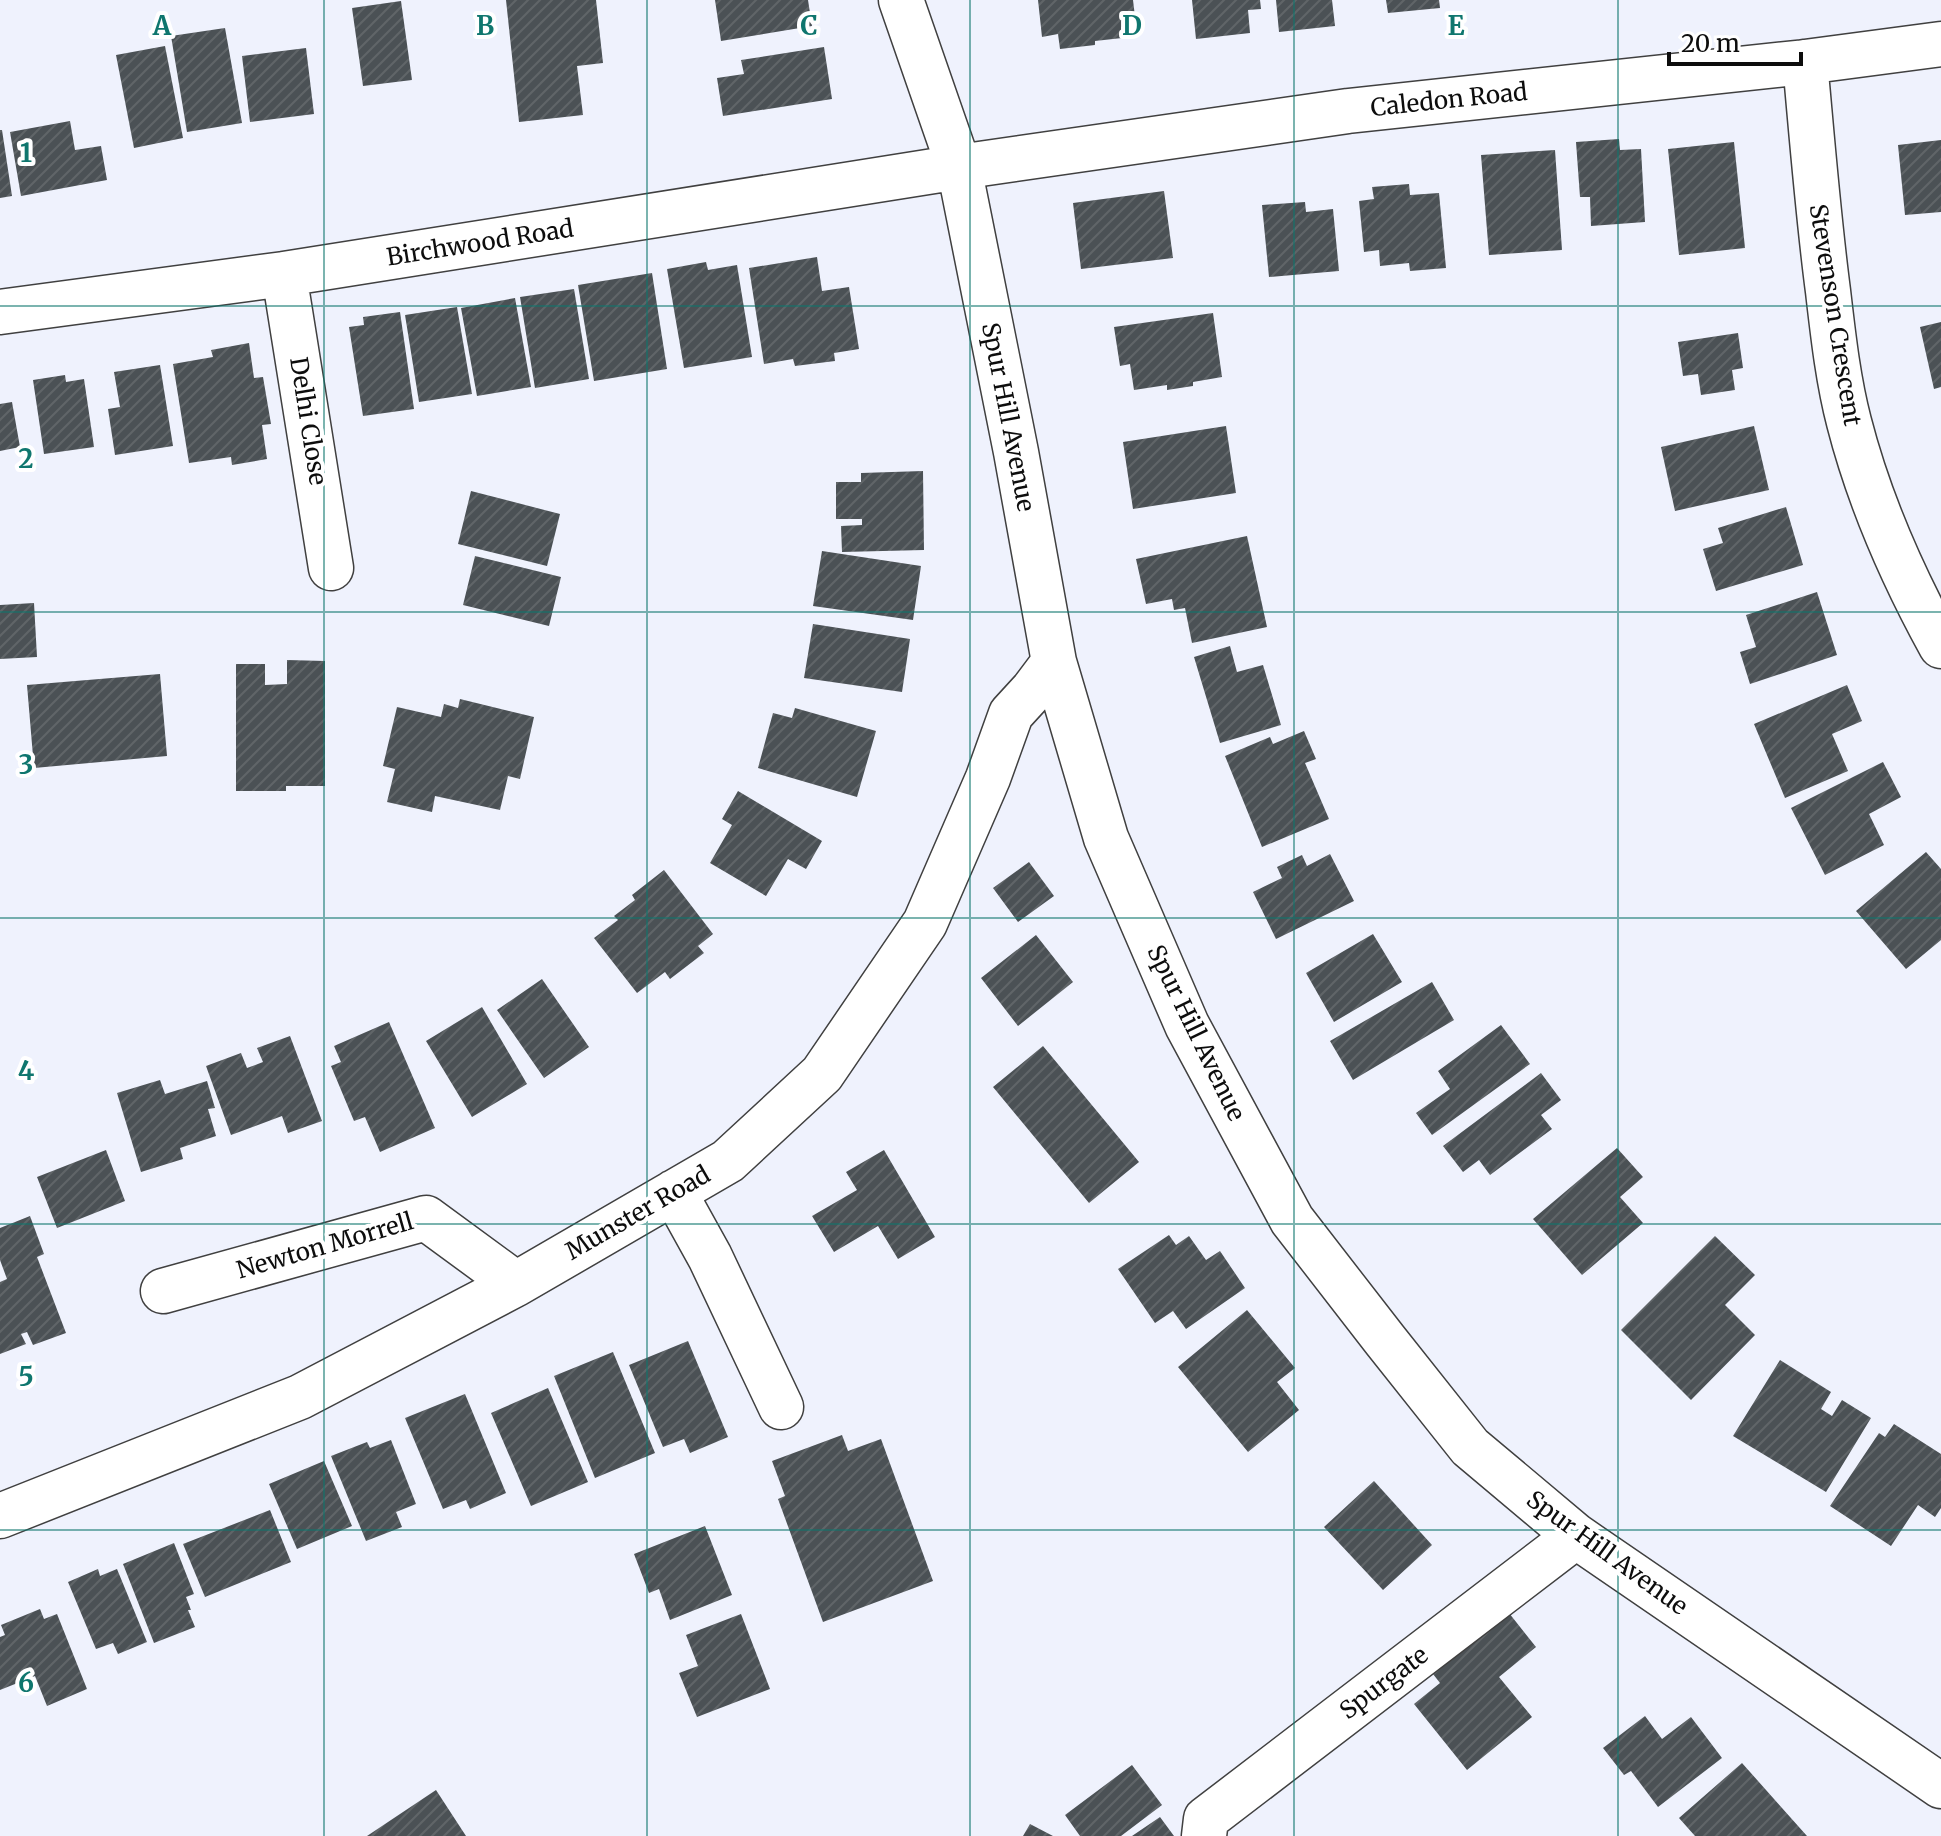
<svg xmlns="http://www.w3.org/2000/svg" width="1941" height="1836" font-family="Merriweather,serif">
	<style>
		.building { fill: url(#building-hatch) }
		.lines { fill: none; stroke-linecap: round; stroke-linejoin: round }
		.minor-casing { stroke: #404040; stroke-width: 47 }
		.minor { stroke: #fff; stroke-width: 44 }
		.grid { fill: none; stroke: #0f766e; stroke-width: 2; stroke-opacity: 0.55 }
		.labels { text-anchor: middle; stroke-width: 8; stroke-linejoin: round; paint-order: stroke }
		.street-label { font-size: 24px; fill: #0d0d0d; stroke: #fff }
		.grid-label { font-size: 26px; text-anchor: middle; font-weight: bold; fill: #0f766e; stroke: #fff; stroke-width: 8; stroke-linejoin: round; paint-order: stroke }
	</style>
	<defs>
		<pattern id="building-hatch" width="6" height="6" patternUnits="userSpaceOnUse" patternTransform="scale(2)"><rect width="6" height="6" fill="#4b5155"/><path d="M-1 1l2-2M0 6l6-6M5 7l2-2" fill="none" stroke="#606568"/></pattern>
	</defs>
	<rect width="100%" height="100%" fill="#eff2fd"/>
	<path class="building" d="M506,0H596L603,63L577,66L583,115L519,122Z
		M715,0H808L812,26L721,41Z
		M1038,0H1133L1136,25L1121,27L1122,38L1095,41V45L1060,49L1058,34L1042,37Z
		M1192,0H1260L1261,9L1248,10L1250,33L1196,39Z
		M1276,0H1332L1335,26L1279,32Z
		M1386,0H1439L1440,8L1388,13Z
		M401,1L412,80L363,86L352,8Z
		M225,28L242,123L187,132L171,36Z
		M165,46L183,138L134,148L116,55Z
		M824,47L832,99L723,116L717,78L744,74L741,60Z
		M306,48L314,114L250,122L242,56Z
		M70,121L75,150L101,146L107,180L21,196L10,132Z
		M0,130H2L12,196L0,198Z
		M1619,139L1620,150L1641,149L1645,222L1591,226L1590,197H1580L1576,142Z
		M1941,140V212L1905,215L1898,145Z
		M1734,142L1745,248L1679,255L1668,149Z
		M1555,150L1562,250L1489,255L1481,155Z
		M1409,184L1410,195L1439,193L1446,268L1410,271L1409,263L1380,266L1379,250L1364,252L1359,201L1374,199L1372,187Z
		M1164,191L1173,258L1081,269L1073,203Z
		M1305,202L1306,212L1333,209L1339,271L1269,277L1262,205Z
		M817,257L822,291L849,287L859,349L834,353L835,361L795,366L793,359L764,364L749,268Z
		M706,262L708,270L737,265L752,357L684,368L667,269Z
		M652,273L667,369L594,381L578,285Z
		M574,289L589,379L535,388L520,297Z
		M515,298L531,387L477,396L461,308Z
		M457,307L472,394L419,402L405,315Z
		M400,312L414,409L363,416L349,327L364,325L363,317Z
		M1213,313L1222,377L1193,382V386L1167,390V385L1134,390L1130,364L1120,366L1114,327Z
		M1941,322V387L1934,389L1920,327Z
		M1738,333L1743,368L1732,370L1735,390L1701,395L1698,374L1683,376L1678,342Z
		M249,343L254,378L263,377L271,424L262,425L267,459L232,465L231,457L189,463L173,364L213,357L211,350Z
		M160,365L173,446L115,455L108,409L120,407L114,372Z
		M65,375L66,382L84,379L94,447L44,454L33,380Z
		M12,402L20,447L0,451V404Z
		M1226,426L1236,493L1133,509L1123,442Z
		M1754,426L1769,490L1675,511L1661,447Z
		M923,471L924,550L842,552L841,526L862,525V519H836V482H861V473Z
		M471,491L560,514L547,566L458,544Z
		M1786,507L1803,565L1716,591L1703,549L1723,543L1718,528Z
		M1247,536L1267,627L1192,643L1185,608L1174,610L1172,599L1146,604L1136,559Z
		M822,551L921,566L913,620L813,606Z
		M475,556L561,577L549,626L463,605Z
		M1817,592L1837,655L1750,684L1740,652L1756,647L1746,615Z
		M34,603L37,657L0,659V605Z
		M813,624L910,639L902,692L804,678Z
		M1230,646L1237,672L1263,665L1281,725L1220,743L1194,657Z
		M287,660L325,661V786H286V791H236V664H265V685L287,684Z
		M160,674L167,756L34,768L27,685Z
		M1847,685L1862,721L1832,734L1848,771L1785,798L1754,724Z
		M460,699L534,717L520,779L508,776L500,810L435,796L432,812L387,802L395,769L383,766L397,707L441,717L444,704L458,708Z
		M795,708L876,731L857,797L758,768L773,713L792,718Z
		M1304,731L1316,759L1305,763L1329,819L1262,847L1225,756L1270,737L1273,744Z
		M1883,762L1901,797L1869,814L1884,845L1825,875L1791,808Z
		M738,791L822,841L806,869L788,859L766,896L710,863L732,825L722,819Z
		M1926,852L1941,869V940L1906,969L1856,911Z
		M1330,854L1354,901L1276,939L1253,892L1282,878L1277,867L1302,855L1307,866Z
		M1029,862L1054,896L1018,922L993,888Z
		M664,870L713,934L698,946L704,953L670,979L665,972L637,993L594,938L618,920L614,916L635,900L632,895Z
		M1373,934L1402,982L1334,1022L1306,973Z
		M1036,935L1073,982L1018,1026L981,978Z
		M542,979L589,1047L544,1078L497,1010Z
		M1432,982L1454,1020L1353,1080L1330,1041Z
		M482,1007L527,1084L472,1117L426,1041Z
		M389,1022L435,1128L380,1152L365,1117L354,1121L331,1066L341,1062L334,1046Z
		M1501,1025L1530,1064L1432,1135L1416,1113L1450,1089L1438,1071Z
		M290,1036L322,1121L288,1133L282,1116L231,1135L206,1066L241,1053L247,1068L263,1062L257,1048Z
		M1043,1046L1139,1162L1089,1203L993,1087Z
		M1541,1073L1561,1100L1541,1115L1552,1129L1490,1175L1479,1160L1463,1172L1443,1146Z
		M160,1080L165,1094L207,1081L215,1108L208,1109L216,1136L180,1148L183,1159L141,1172L117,1093Z
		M1617,1148L1643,1177L1620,1197L1643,1223L1582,1275L1533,1219Z
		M106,1150L125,1201L57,1228L37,1177Z
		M884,1150L935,1237L898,1259L878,1226L834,1252L812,1216L857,1190L846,1172Z
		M30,1216L44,1254L37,1257L66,1333L33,1345L27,1332L21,1334L26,1344L0,1354V1282L7,1279L0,1260V1228Z
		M1169,1235L1176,1245L1189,1236L1206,1260L1220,1251L1245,1288L1186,1329L1173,1311L1155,1323L1118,1269Z
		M1715,1236L1755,1275L1725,1305L1755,1335L1691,1400L1621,1330Z
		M1247,1310L1295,1368L1277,1382L1299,1410L1248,1452L1178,1367Z
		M688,1341L728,1437L690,1453L684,1439L663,1447L629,1365Z
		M613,1352L655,1453L595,1478L554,1376Z
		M1780,1360L1831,1392L1821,1409L1832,1416L1842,1400L1871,1418L1826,1492L1733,1436Z
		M548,1388L588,1482L531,1506L491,1413Z
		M465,1394L506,1493L470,1509L466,1500L443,1509L405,1418Z
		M1894,1424L1941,1454V1508L1935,1517L1918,1505L1891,1546L1830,1506L1879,1433L1885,1437Z
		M842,1435L848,1451L881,1439L933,1581L823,1622L778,1499L785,1496L772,1461Z
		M391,1440L416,1504L396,1512L402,1527L366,1541L331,1456L367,1442L370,1448Z
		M324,1461L352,1526L297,1549L269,1484Z
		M1374,1481L1432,1545L1383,1590L1324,1527Z
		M270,1510L291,1562L205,1597L183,1544Z
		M705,1526L732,1595L670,1620L659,1589L649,1593L634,1554Z
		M174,1543L194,1594L186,1597L191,1610H188L195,1627L154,1643L123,1564Z
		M98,1569L100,1576L117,1569L147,1642L118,1654L113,1643L96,1649L68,1582Z
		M40,1609L44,1619L57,1614L87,1689L47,1706L35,1676L0,1690V1637L5,1635L1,1625Z
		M1509,1613L1536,1647L1499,1677L1532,1717L1467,1770L1414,1704L1440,1683L1433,1674Z
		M741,1614L770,1689L697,1717L679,1673L698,1666L686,1635Z
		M1645,1716L1662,1739L1691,1717L1722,1758L1658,1807L1631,1771L1624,1775L1603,1748Z
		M1742,1763L1807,1836H1695L1679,1818Z
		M1132,1765L1162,1805L1121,1836H1080L1065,1815Z
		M436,1790L466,1836H367Z
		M1160,1817L1174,1836H1132Z
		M1030,1824L1053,1836H1023Z"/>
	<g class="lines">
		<defs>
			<path id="minor" d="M901,0L959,167L1016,452L1054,662L1106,838L1187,1025L1292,1220L1385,1340L1470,1447L1576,1536L1941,1786
				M1805,62C1812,138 1818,215 1828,291C1833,334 1838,380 1849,422C1869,500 1902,575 1941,646
				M284,274L331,568
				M0,312L284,274L959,167L1348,111L1805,62L1941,44
				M674,1192L710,1257L781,1407
				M163,1291L426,1218L516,1284
				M0,1516L300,1397L516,1284L728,1161L822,1074L925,923L988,778L1011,714L1033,690L1054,662
				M1204,1836L1206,1819L1576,1536"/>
		</defs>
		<use href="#minor" class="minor-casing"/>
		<use href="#minor" class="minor"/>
	</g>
	<path class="grid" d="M324,0V1836M647,0V1836M970,0V1836M1294,0V1836M1618,0V1836M0,306H1941M0,612H1941M0,918H1941M0,1224H1941M0,1530H1941"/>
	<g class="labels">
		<g class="street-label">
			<text transform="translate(1449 100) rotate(-6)" y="8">Caledon Road</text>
			<text transform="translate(480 243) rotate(-9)" y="8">Birchwood Road</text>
			<text transform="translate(1835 315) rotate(81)" y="8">Stevenson Crescent</text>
			<text transform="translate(1008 417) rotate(79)" y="8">Spur Hill Avenue</text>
			<text transform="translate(308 421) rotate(81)" y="8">Delhi Close</text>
			<text transform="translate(1196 1033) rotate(64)" y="8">Spur Hill Avenue</text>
			<text transform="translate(638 1213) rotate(-30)" y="8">Munster Road</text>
			<text transform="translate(325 1246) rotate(-16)" y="8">Newton Morrell</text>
			<text transform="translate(1607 1553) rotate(36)" y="8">Spur Hill Avenue</text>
			<text transform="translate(1384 1683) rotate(-37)" y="8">Spurgate</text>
		</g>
	</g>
	<g class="grid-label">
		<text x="162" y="35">A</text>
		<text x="485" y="35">B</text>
		<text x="809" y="35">C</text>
		<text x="1132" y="35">D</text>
		<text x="1456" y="35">E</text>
		<text x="26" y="162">1</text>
		<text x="26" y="468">2</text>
		<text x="26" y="774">3</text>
		<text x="26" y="1080">4</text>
		<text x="26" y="1386">5</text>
		<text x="26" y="1692">6</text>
	</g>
	<path d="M1669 52v12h132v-12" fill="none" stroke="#0d0d0d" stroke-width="4"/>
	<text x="1681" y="52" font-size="24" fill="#0d0d0d" stroke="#ffffff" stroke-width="6" paint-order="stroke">20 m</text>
</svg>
